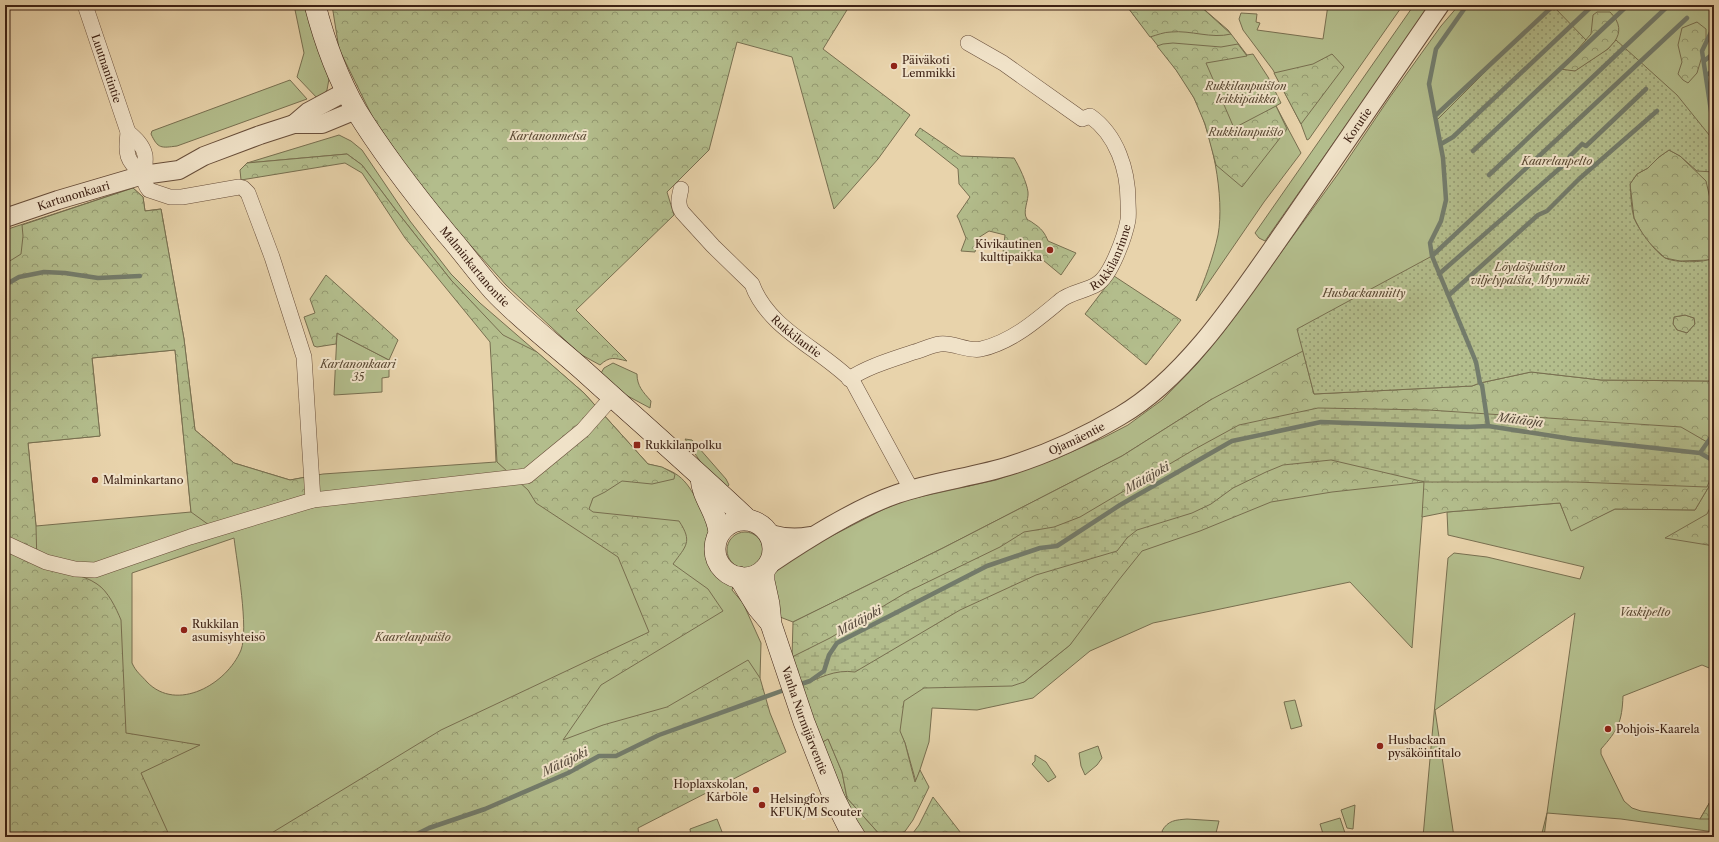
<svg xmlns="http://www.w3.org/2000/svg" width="1719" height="842" font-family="'Libre Caslon Text',serif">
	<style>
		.green { fill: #b3bd8c; stroke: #786f50; fill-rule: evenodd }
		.forest { fill: url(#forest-crowns); stroke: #786f50 }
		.wetland { fill: url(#wetland-marsh); stroke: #786f50 }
		.garden { fill: url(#garden-dots); stroke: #786f50; fill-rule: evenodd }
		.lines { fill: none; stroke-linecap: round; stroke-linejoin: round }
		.stream { stroke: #737c6c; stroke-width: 4.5 }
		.minor-casing { stroke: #684e3a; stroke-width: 16 }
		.tertiary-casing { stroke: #684e3a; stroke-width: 20 }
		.secondary-casing { stroke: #3d2114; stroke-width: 22 }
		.minor { stroke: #f0e2c8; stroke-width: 15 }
		.tertiary { stroke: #f0e2c8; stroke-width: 18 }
		.secondary { stroke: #f0e2c8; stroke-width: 21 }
		.poi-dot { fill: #8f2418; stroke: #f0e2c8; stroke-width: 1.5 }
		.labels { text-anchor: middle; stroke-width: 4; stroke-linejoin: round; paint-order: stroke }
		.poi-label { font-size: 11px; fill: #3d2114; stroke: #f0e2c8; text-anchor: start }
		.street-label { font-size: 11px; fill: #3d2114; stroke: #f0e2c8 }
		.park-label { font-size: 11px; font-style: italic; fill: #5a4832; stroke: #f0e2c8 }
		.water-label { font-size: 12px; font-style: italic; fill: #544739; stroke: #f0e2c8 }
	</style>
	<defs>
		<pattern id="forest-crowns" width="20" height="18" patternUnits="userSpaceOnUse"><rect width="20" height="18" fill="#b3bd8c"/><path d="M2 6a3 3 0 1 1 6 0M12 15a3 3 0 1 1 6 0" fill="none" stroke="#939971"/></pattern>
		<pattern id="wetland-marsh" width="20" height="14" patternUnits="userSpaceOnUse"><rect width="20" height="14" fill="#b3bd8c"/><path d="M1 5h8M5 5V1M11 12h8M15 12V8" fill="none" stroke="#939971"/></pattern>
		<pattern id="garden-dots" width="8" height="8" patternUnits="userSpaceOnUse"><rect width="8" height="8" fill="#b3bd8c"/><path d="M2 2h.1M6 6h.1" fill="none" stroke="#939971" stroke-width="1.8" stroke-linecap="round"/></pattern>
	</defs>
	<rect width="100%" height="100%" fill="#e8d3ab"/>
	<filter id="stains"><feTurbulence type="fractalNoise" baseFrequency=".005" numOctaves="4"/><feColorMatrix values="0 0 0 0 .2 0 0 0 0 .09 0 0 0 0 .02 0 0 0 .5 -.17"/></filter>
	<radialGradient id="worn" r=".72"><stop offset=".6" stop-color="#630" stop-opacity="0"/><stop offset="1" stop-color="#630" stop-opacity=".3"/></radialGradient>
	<path class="green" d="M294,5H304L329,79L327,90L319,100L297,77L304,53Z
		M1126,5H1199L1228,30L1247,55L1253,54L1268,77L1281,103L1276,106L1301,153L1264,202L1196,301C1205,279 1213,258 1218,235C1225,197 1212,132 1194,98C1176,65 1148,35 1126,5Z
		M1328,5H1403L1309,139L1307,140L1301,124L1273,70L1243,30L1239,19L1241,13L1257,14L1256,22L1260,23L1257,30L1323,39Z
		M1414,5H1429L1409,35L1265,241L1259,238L1255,233Z
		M1459,5H1714V385L1709,381L1425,482L1412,648L1350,582L1153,623L1090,651L1033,698L977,710L932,708L929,742L916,782L905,743L891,713L827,682H1024L1070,645L1212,399L1122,456L943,548L793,622L780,617L773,597L774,573L785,560L884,509L906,500L996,480L1055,459L1103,438L1128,425L1162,400L1196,365L1224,331L1338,174L1390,97L1441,26Z
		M290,80L307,99L177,146C161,148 158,149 151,134L152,131Z
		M339,135L351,141L362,150L410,221L451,274L480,303L584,393L648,464C681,471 686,480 702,509C705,514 711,522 712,528C713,532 710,539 709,543C706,563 716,575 734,584L732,590L743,603L761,643L760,678L391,837H5V230L133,188L143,197L145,211L161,209L184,339L195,430L234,463L290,480L323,474L496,462L490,322L451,280L395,209L362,165L347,154L247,163ZM175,350L191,512L36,526L28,443L100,436L92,358ZM234,538C237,563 249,629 241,650C227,684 177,713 147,682C141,675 136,672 132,663V573Z
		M337,333L389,360V377L382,378V392L334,395Z
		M613,363L637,374C637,386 643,392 651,401L650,408L622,393L601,373L604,368Z
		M685,439L692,440L726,479L729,485L725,489L704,467Z
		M1714,478V670L1702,665L1623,696C1622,722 1618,730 1601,749V754L1624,801L1632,808L1641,811L1700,819L1714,795V832L1621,819L1547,813L1544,837H1541L1547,813L1575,613L1435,710L1454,837H1423L1448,558L1454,553L1487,557L1580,579L1584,567L1448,535L1447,512L1560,503L1571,530L1615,509L1695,510Z
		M727 550a18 18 0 1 1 36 0a18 18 0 1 1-36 0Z
		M1295,700L1302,726L1291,729L1284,702Z
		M828,738L842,772L847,798L882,837H867L852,816L821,743Z
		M1098,746L1102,758L1097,765L1085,775L1081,766L1079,753Z
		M1035,755L1046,762L1056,777L1048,782L1032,764L1035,761Z
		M1355,805L1353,829L1347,828L1341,810Z
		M1340,818L1346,836L1324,837L1320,824Z
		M717,819L724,837H691L690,829Z
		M1187,819L1219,821L1215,837H1165L1162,831C1168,820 1176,820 1187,819Z"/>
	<path class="forest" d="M332,5H850L823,49L910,115L878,159L834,209L792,57L737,42L709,150L667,192L674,215L576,310L627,361C614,358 610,356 600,365L580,354L506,285L430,200L373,118L339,49Z
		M1126,5H1199L1231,34C1211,39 1191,30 1171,32C1164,32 1157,35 1150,37Z
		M1597,12H1610C1632,34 1608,51 1589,62C1585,65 1580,69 1576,71C1571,72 1564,70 1560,69L1591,34L1593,15Z
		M1697,22L1706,29V43L1697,73L1688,83L1683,80L1678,74L1682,62L1678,45L1682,28Z
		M1173,43L1221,47L1238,44L1247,56L1206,63L1234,128L1276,106L1287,129L1242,187L1216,165L1205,124L1194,98L1176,70L1157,46L1163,44Z
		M1332,54L1344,67L1301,124L1274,73L1313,64Z
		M920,128L961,156L1014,158C1019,166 1027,183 1028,192C1029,200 1022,212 1027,219C1029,221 1031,221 1033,223C1041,228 1045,233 1048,241L1076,253L1061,275L1031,250L1002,261L1005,235L989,231L978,238L975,252L961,251L966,238L959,220L957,216L970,197L959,184L958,169L915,135Z
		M1669,150L1680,156L1706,181L1714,216V258L1710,260L1680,261L1665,258L1645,239L1634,218L1630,184L1637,174L1648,168L1659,157Z
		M347,154L362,165L395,209L451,280L503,335L537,352L584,393L648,464L662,467L675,474L674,479L652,484L622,481L605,492L593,498L589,509L593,512L679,521C693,542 686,546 673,564L708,589L723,611L601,685L563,740L603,725L667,707L748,660L760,678L770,713L786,752L638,828L639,837H265L441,730L649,632L618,557L536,503L528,490L497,462L490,342L405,238L362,173L345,163L241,180L240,170L247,163Z
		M133,188L143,197L145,211L161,209L184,339L195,430L234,463L290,480L306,477L307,498L209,525L191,512L175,350L92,358L100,436L28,443L36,526L37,565C54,569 83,574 97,584C108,591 116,608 121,620L126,733L200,745L141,773L170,837H5V264L21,254L23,236L22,225Z
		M326,275L398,340L389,360L337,333L336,344L317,347L314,346L304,317L315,313L310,299Z
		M1114,276L1181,320L1146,365L1085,314Z
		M1685,315L1694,318L1695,324L1687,333L1677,330L1673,324L1674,317Z
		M1303,351L1314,394L1472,386L1480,383L1531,372L1601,380L1709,381L1714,385V478L1695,510L1615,509L1571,531L1560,503L1447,512L1422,517L1424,482L1332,492L1271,502L1200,531L1142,551L1118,581L1070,645L1024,682L1012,686L924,688L904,701L900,731L905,743L915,782L920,770L929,787L913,820L901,837H882L847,798L842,772L828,739L821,743L792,657L793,622L943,548L1122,456L1212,399Z
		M1714,500V546L1665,538L1707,514Z
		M1714,795V819H1700Z
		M933,797L964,837H910L919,825Z"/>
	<path class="wetland" d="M1318,408L1429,410L1681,427L1714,446V470L1707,487L1576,482H1425L1331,460L1283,465L1266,472L1233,488L1211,504L1192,513L1137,530L1127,538L1117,551L1036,575L960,610L855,672C835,669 819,678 801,686L792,657L830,638L907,592L1000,547L1024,532L1054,527L1080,517L1195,449L1239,425Z"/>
	<path class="garden" d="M1552,5L1586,40L1560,69L1575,71L1608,49L1616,40L1677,95L1714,141V172L1697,171L1680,156L1669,150L1659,157L1648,168L1637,174L1630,184C1631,195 1631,208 1634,218C1638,229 1655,252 1665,258C1675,263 1704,263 1714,258V385L1709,381L1601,380L1531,372L1480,383L1472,386L1314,394L1297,329L1432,256L1430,243L1441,221L1446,200L1443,158L1436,121ZM1685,315L1694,318L1695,324L1687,333L1677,330L1673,324L1674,317Z"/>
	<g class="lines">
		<path class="stream" d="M1467,5L1436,49L1429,84L1443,158L1446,200L1441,221L1430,243L1432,256L1476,362L1480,383L1482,385L1488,426
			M1714,26L1702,51L1714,131
			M1704,61L1714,53
			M1706,75L1714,71
			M1435,116L1554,5
			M1441,144L1453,137L1593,5
			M1473,151L1628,5
			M1489,175L1669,5
			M1432,256L1687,18
			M1439,274L1567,162L1570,156L1582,144L1586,146L1646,89
			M5,285L19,277L44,272L65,273L98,278L140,276
			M1449,295L1538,215L1547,211L1579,179L1657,111
			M1700,453L1714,433
			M798,685L810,681L824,671L829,655L837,643L987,566L1040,548L1057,546L1120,505L1232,441L1321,422L1467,427L1488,426L1572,439L1700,453L1714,461
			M411,837L429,828L485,809L568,773L599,756H616L659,735L787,689"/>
		<defs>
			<g id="minor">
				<path id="s1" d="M85,5L128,132C126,154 125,159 143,175"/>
				<path d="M128,132C135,138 143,145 145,155C147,168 139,177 149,190L170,197H182L239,187L243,188L248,193L272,257L304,357L313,500"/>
				<path id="s2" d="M681,189C679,198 677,204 682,212L713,246L752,284C768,329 821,349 853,382L911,489"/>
				<path id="s3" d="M849,379C869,366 891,360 914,352C922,350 931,345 940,344C953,342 968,352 981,349C1012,342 1037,320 1061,300C1071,292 1086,291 1097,284C1111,276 1125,236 1128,220C1129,214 1128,207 1128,201C1128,170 1117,135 1090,116L1082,119L1003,63L968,43"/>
				<path d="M5,543L46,562L75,569L95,570L190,537L313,500L527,476L583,430L613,396"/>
			</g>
			<g id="tertiary">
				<path d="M294,124L308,112L347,91"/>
				<path id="s4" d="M5,218L58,200L143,175L179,170L204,156L260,135L294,124H322L356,110"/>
				<path d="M770,534C784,538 795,539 810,536"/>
				<path id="s5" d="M770,564C807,539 856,508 897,494C935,481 975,477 1012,465C1050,453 1086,436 1120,416C1188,377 1243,290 1288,226C1339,153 1389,79 1440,5"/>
			</g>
			<g id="secondary">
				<path id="s6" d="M315,5C324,40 338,78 356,110C383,154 415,195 447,234C463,252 477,272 493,290C521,320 555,345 585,372C639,421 694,469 747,519"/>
				<path d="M701,478C702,498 718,513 719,533"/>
				<circle cx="744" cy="549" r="29"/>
				<path id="s7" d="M764,570V581L769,604L771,624L804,722L834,798L848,826L855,837"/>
				<path d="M739,577L758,608L769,621"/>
			</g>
		</defs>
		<use href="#minor" class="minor-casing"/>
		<use href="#tertiary" class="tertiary-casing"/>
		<use href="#secondary" class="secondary-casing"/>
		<use href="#minor" class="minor"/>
		<use href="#tertiary" class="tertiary"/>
		<use href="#secondary" class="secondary"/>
	</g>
	<g class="poi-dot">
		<circle cx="894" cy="66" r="4"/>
		<circle cx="1050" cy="250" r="4"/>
		<rect x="633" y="441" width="8" height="8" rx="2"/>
		<circle cx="95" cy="480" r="4"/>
		<circle cx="184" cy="630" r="4"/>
		<circle cx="1608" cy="729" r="4"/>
		<circle cx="1380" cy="746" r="4"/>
		<circle cx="756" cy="790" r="4"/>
		<circle cx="762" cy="805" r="4"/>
	</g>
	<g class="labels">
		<g class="poi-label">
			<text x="902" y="64">Päiväkoti<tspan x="902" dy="13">Lemmikki</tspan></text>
			<text x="1042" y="248" text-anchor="end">Kivikautinen<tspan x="1042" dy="13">kulttipaikka</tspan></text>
			<text x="645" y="449">Rukkilanpolku</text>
			<text x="103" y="484">Malminkartano</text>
			<text x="192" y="628">Rukkilan<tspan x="192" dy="13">asumisyhteisö</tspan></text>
			<text x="1616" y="733">Pohjois-Kaarela</text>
			<text x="1388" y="744">Husbackan<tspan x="1388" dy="13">pysäköintitalo</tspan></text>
			<text x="748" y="788" text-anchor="end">Hoplaxskolan,<tspan x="748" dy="13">Kårböle</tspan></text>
			<text x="770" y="803">Helsingfors<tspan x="770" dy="13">KFUK/M Scouter</tspan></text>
		</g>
		<g class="street-label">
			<text dy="4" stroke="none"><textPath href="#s1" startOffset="67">Luutnantintie</textPath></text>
			<text dy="4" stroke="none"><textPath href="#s5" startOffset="761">Korutie</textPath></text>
			<text dy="4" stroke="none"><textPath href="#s4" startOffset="72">Kartanonkaari</textPath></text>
			<text dy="4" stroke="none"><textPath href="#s3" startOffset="304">Rukkilanrinne</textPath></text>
			<text dy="4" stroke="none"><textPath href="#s6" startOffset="310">Malminkartanontie</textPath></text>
			<text dy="4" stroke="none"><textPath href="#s2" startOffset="194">Rukkilantie</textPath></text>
			<text dy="4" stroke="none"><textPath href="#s5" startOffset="334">Ojamäentie</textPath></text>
			<text dy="4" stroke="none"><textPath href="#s7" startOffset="157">Vanha Nurmijärventie</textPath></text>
		</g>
		<g class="park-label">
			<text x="1246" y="90">Rukkilanpuiston<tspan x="1246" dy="13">leikkipaikka</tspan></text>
			<text x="1246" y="136">Rukkilanpuisto</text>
			<text x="548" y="140">Kartanonmetsä</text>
			<text x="1557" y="165">Kaarelanpelto</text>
			<text x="1530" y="271">Löydöspuiston<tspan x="1530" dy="13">viljelypalsta, Myyrmäki</tspan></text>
			<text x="1364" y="297">Husbackanniitty</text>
			<text x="358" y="368">Kartanonkaari<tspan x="358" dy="13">35</tspan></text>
			<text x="1645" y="616">Vaskipelto</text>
			<text x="413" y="641">Kaarelanpuisto</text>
		</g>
		<g class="water-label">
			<text transform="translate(1520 420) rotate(7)" y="4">Mätäoja</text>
			<text transform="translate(1147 478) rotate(-30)" y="4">Mätäjoki</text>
			<text transform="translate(859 621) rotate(-28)" y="4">Mätäjoki</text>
			<text transform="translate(565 762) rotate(-26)" y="4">Mätäjoki</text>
		</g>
	</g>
	<rect width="1719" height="842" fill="none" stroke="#e8d3ab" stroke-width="20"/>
	<rect x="6" y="6" width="1707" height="830" fill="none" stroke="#3d2114" stroke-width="2"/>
	<rect x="10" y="10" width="1699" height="822" fill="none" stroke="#3d2114"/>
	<rect width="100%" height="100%" filter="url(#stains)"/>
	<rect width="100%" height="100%" fill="url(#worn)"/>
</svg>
